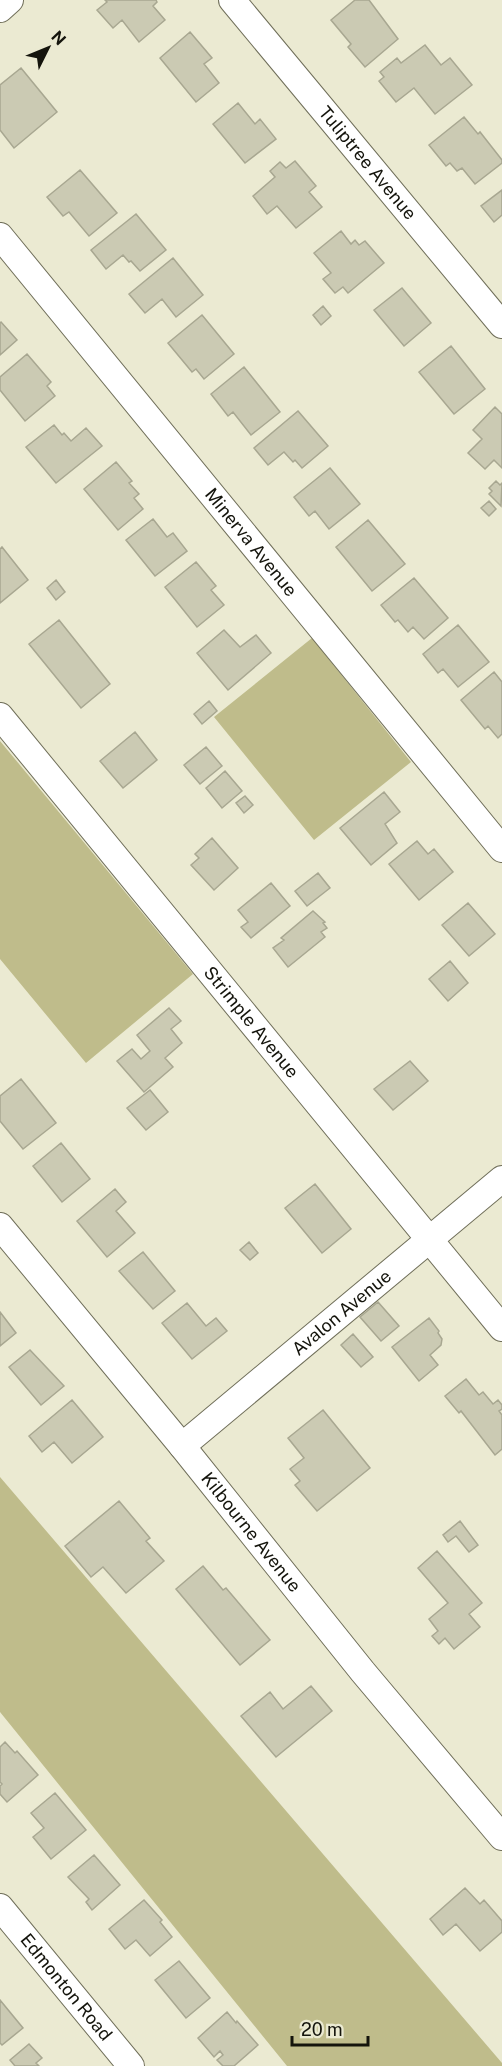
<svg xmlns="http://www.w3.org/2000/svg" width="502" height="2066" font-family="'Public Sans',sans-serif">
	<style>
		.green { fill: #bfbc8b }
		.building { fill: #cbcab3; stroke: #a8a791; stroke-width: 1.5 }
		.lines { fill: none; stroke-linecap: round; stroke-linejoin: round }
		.street-casing { stroke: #706f5a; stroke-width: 28 }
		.street { stroke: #fff; stroke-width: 26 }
		.labels { text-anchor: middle; stroke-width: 5; stroke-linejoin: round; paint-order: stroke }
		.street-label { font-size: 18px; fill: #14140c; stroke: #ebead2 }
	</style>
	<rect width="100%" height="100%" fill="#ebead2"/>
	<path class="green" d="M312,638L411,762L314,840L214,717Z
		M0,741L193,974L86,1063L0,959Z
		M0,1477L502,2063V2066H287L0,1712Z"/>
	<path class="building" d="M105,0H156L157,2L153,6L165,20L139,42L122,20L113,28L97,10L107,2Z
		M355,0H369L398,39L365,67L348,47L351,44L331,20Z
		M190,32L212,58L204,64L219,83L196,102L160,58Z
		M425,45L441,65L450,58L472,85L435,114L414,88L396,102L379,81L384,77L380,72L397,58L401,63Z
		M21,68L57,112L14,148L0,130V85Z
		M238,103L255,124L260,119L276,139L245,163L213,124Z
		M464,117L478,134L480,132L502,160V163L475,184L462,168L457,171L450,163L446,166L429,145Z
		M295,161L316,186L309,192L322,207L296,228L277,206L267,214L253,196L275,177L270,171L280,162L286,168Z
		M80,170L117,213L89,236L69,212L63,216L47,197Z
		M502,190V215L494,222L481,206Z
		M136,214L166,250L140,271L131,261L129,262L123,255L106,269L91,250Z
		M341,231L351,244L355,240L359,245L365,241L384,263L348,293L343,287L335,293L323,279L331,273L314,253Z
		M173,258L203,295L176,317L162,299L145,313L129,294Z
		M402,288L431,323L404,346L374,310Z
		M323,306L331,316L321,325L313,315Z
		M202,315L234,354L204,379L196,369L192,372L168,343Z
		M1,322L17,340L0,355V323Z
		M451,346L485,389L454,414L419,372Z
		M27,354L51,382L47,386L55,396L25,421L0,390V377Z
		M244,367L280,412L251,435L233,412L228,416L211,394Z
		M495,407L502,414V468L494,460L485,469L468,453L482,439L473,430Z
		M298,411L328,446L302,468L295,460L293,462L284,452L268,465L254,448Z
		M54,425L62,435L64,433L71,441L86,428L102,446L56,483L26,447Z
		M116,462L132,481L129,483L139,494L134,498L143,509L118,530L84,489Z
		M330,468L360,504L329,529L315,511L309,516L294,497Z
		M496,481L500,485L502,483L501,506L489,494L492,491L489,488Z
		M489,501L496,509L489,516L481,508Z
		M153,519L167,537L173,533L187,551L155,576L126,540Z
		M368,520L405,564L372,591L336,547Z
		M2,547L28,580L0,603V549Z
		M196,562L216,586L211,590L224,605L197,627L165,587Z
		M414,578L448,618L424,639L413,627L408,632L398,620L395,622L381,605Z
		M56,580L65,592L56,600L47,588Z
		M59,620L110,684L81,708L29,644Z
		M458,625L489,662L458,687L443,669L438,673L423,654Z
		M224,630L240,647L256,635L271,653L228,690L197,653Z
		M494,672L502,682V734L498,738L488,726L485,729L461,700Z
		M209,701L217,711L202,724L194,714Z
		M135,732L157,760L123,788L100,761Z
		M206,747L222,766L200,784L184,765Z
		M225,771L242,791L222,808L206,788Z
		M384,792L400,812L385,824L397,843L371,865L340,828Z
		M245,796L253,805L244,813L236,803Z
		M212,838L238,868L214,890L191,865L199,858L195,854Z
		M417,841L428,854L434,849L453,872L419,900L389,864Z
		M318,873L330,888L307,906L295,891Z
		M271,883L290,906L251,938L241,927L248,922L238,910Z
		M468,903L495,934L469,956L442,925Z
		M313,911L325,922L323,923L327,928L321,932L325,937L288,967L273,948L284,940L281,938Z
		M450,961L468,983L448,1001L429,979Z
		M169,1008L181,1021L171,1029L182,1043L165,1058L173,1067L144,1092L117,1061L132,1049L141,1059L150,1051L137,1035Z
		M410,1061L428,1081L393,1110L374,1089Z
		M21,1079L56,1123L23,1149L0,1121V1096Z
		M150,1090L168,1112L146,1130L127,1108Z
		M61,1143L90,1179L62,1202L33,1166Z
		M315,1184L351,1229L322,1253L285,1208Z
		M115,1189L126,1202L116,1211L135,1233L107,1257L77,1221Z
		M249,1242L258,1253L250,1260L240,1250Z
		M143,1252L175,1291L153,1309L119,1271Z
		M378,1302L399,1326L381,1341L360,1317Z
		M187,1303L206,1326L216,1318L227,1331L192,1359L162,1323Z
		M0,1312L16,1333L0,1346Z
		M429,1318L439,1331L438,1333L442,1339L441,1345L430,1355L438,1365L419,1381L392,1347Z
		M353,1334L373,1357L361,1367L341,1345Z
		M30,1350L64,1386L41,1405L9,1367Z
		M466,1379L479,1395L483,1392L493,1404L498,1400L502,1405V1409L499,1411L502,1415V1449L495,1455L461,1411L459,1413L445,1396Z
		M72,1400L103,1437L72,1463L54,1442L42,1452L29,1436Z
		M323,1410L370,1468L317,1511L295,1485L300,1481L290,1469L304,1458L288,1438Z
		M119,1501L150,1538L146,1541L164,1561L126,1593L103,1567L91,1577L65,1546Z
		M460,1521L478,1545L469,1552L456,1536L448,1542L443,1535Z
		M437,1551L482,1603L469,1614L480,1627L454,1649L445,1638L439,1644L432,1636L438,1631L429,1619L448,1603L418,1568Z
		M203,1566L223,1590L226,1588L270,1640L240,1665L176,1589Z
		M311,1686L332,1711L276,1757L241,1716L270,1692L283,1709Z
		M5,1742L15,1753L17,1751L38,1775L7,1802L0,1794V1786L2,1784L0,1782V1747Z
		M55,1793L86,1830L51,1859L33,1837L44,1828L31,1813Z
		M94,1855L120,1885L92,1910L86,1902L89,1899L68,1877Z
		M465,1888L480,1904L484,1900L502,1921V1932L480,1951L456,1924L443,1935L430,1919Z
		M144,1900L162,1920L160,1922L172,1937L150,1956L136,1940L125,1949L109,1929Z
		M179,1961L210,1998L186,2018L155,1980Z
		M0,2000L23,2028L2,2045L0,2043Z
		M227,2012L236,2023L237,2021L258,2045L234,2066H223L217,2060L223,2055L220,2051L214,2057L198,2038Z
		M29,2044L42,2058L36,2063L39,2066H15L10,2060Z"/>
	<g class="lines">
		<defs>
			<g id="street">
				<path id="s1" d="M232,0L502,325"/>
				<path d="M0,9L10,0"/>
				<path id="s2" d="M0,236L502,849"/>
				<path id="s3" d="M0,716L502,1328"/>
				<path id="s4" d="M0,1226L182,1446L363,1672L502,1837"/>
				<path id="s5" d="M182,1446L502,1179"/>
				<path id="s6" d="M0,1907L131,2066"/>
			</g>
		</defs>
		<use href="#street" class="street-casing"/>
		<use href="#street" class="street"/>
	</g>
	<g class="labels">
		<g class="street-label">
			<text dy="6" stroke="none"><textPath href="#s1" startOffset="212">Tuliptree Avenue</textPath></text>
			<text dy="6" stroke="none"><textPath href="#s2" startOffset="396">Minerva Avenue</textPath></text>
			<text dy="6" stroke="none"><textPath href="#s3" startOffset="396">Strimple Avenue</textPath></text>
			<text dy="6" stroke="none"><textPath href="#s5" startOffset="208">Avalon Avenue</textPath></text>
			<text dy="6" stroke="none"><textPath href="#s4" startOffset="396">Kilbourne Avenue</textPath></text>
			<text dy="6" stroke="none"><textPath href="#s6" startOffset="104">Edmonton Road</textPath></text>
		</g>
	</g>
	<g transform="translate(48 48) rotate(47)" stroke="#ebead2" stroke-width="4.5" paint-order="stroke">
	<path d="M0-4.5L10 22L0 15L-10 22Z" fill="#14140c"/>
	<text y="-9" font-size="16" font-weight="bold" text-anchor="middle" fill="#14140c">N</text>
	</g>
	<path d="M292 2036v9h76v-9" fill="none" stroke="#14140c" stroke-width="3"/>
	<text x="301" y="2036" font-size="18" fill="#14140c" stroke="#ebead2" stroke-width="4.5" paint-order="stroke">20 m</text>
</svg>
